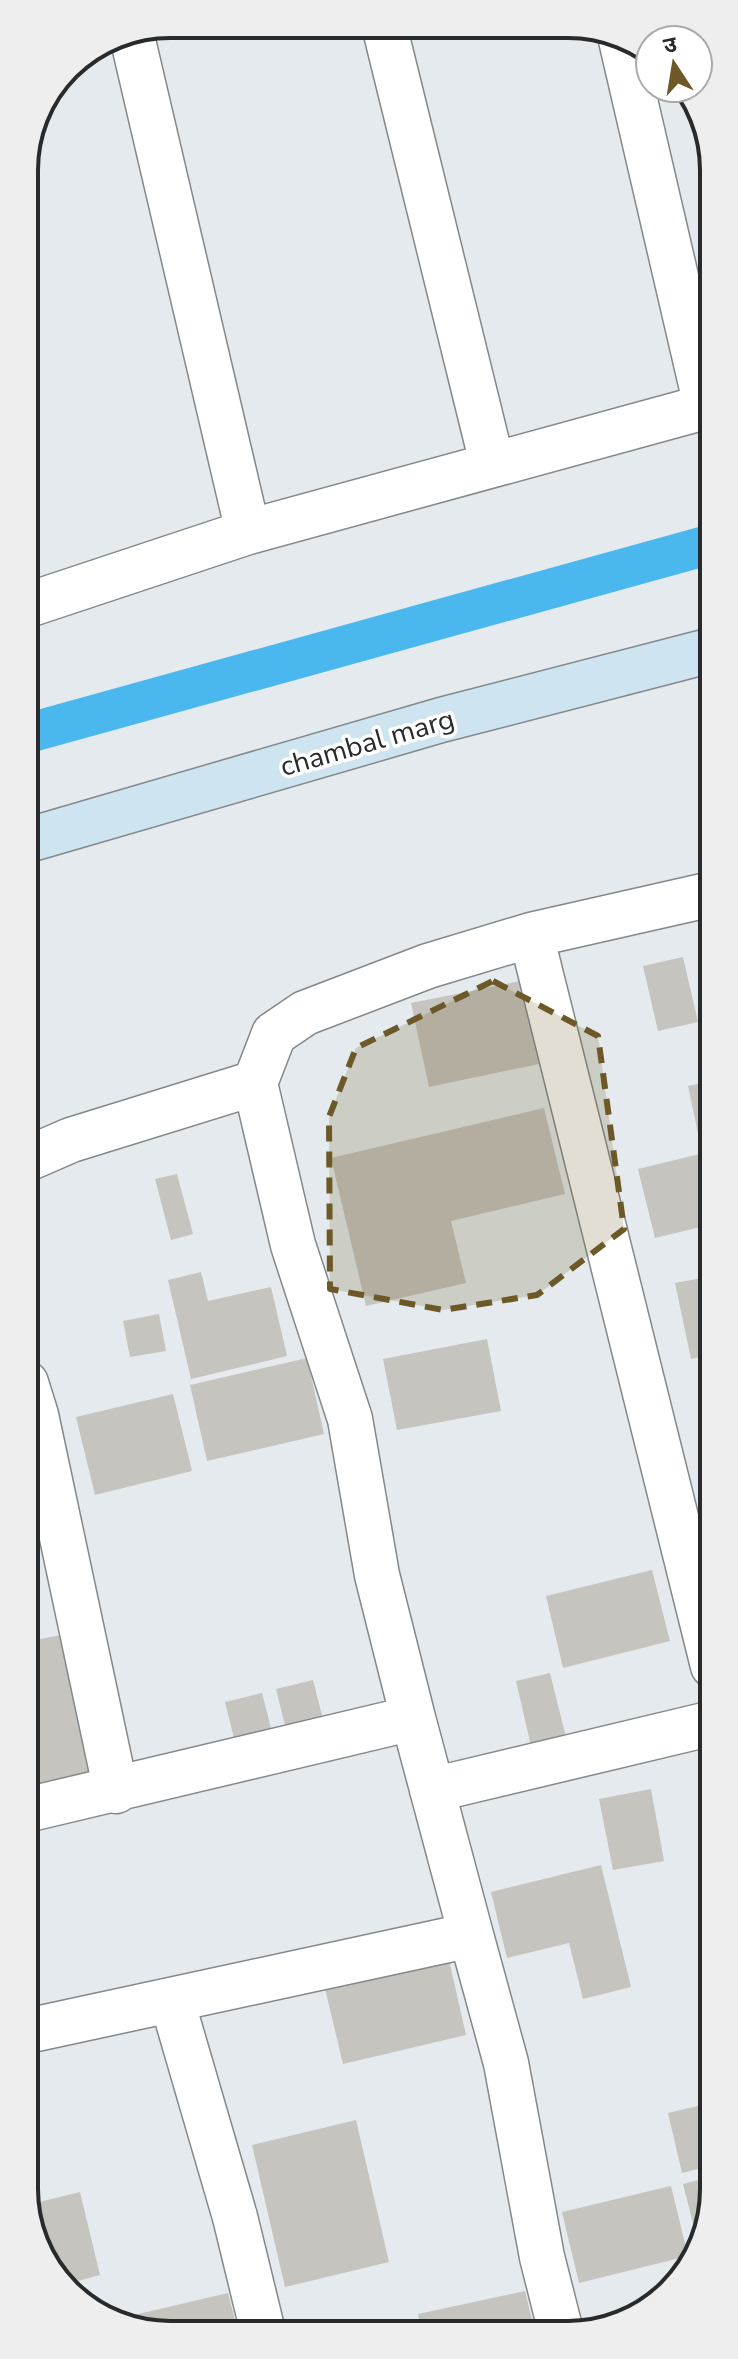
<svg xmlns="http://www.w3.org/2000/svg" width="738" height="2359" font-family="'Nunito Sans','Noto Sans Devanagari',sans-serif">
	<style>
		.lines { fill: none; stroke-linecap: round; stroke-linejoin: round }
		.canal { stroke: #4ab8ef; stroke-width: 40 }
		.building { fill: #c6c4bf }
		.street-casing { stroke: #83888b; stroke-width: 47 }
		.secondary-casing { stroke: #83888b; stroke-width: 47 }
		.street { stroke: #fff; stroke-width: 44 }
		.secondary { stroke: #cee5f1; stroke-width: 44 }
		.marked { fill: #6d5928; fill-opacity: 0.2; stroke: #6d5928; stroke-width: 6; stroke-dasharray: 16 10; stroke-linejoin: round }
		.labels { text-anchor: middle; stroke-width: 7; stroke-linejoin: round; paint-order: stroke }
		.street-label { font-size: 28px; fill: #282a2b; stroke: #fff }
		.rim { fill: none; stroke: #282a2b; stroke-width: 4 }
	</style>
	<rect width="100%" height="100%" fill="#e4eaed"/>
	<g class="lines">
		<path class="canal" d="M25,734L712,544"/>
	</g>
	<path class="building" d="M683,957L698,1022L658,1031L643,966Z
		M521,981L539,1064L429,1087L411,1003Z
		M712,1081V1146L701,1148L688,1086Z
		M544,1108L565,1194L451,1221L466,1283L366,1306L331,1158Z
		M712,1151L713,1224L655,1238L638,1169Z
		M177,1174L193,1234L171,1240L155,1179Z
		M201,1272L208,1301L271,1287L287,1356L191,1379L168,1280Z
		M713,1276V1354L691,1359L675,1283Z
		M159,1314L166,1351L130,1357L123,1321Z
		M487,1339L501,1411L397,1430L383,1359Z
		M307,1358L324,1434L207,1461L190,1385Z
		M173,1394L192,1471L95,1495L76,1417Z
		M652,1570L670,1641L563,1668L546,1596Z
		M61,1635L91,1772L26,1786V1642Z
		M550,1673L566,1737L531,1746L516,1681Z
		M313,1680L323,1719L286,1729L276,1689Z
		M262,1693L272,1732L235,1742L225,1702Z
		M651,1789L664,1861L613,1870L599,1799Z
		M601,1865L631,1987L583,1999L569,1943L507,1958L491,1892Z
		M447,1951L466,2035L343,2064L323,1980Z
		M714,2102V2165L682,2173L668,2113Z
		M356,2120L389,2262L285,2287L252,2145Z
		M714,2176V2198L697,2239L683,2184Z
		M671,2186L688,2256L579,2283L562,2212Z
		M80,2192L100,2275L63,2285L27,2217V2205Z
		M525,2291L535,2332H422L418,2314Z
		M228,2293L238,2332H141L117,2319Z"/>
	<g class="lines">
		<defs>
			<path id="street" d="M384,25L492,463
				M131,32L248,532
				M621,40L706,406
				M25,606L248,532L712,405
				M531,935L713,1666
				M255,1083L293,1245L350,1419L377,1575L413,1718
				M25,1160L71,1140L255,1083L274,1034L305,1013L428,966L531,935L712,894
				M26,1383L36,1415L116,1791
				M432,1790L713,1723
				M26,1810L413,1718L471,1935L27,2031
				M471,1935L506,2063L542,2257L561,2332
				M172,2001L235,2217L263,2332"/>
			<path id="secondary" d="M25,841L441,720L712,650"/>
		</defs>
		<use href="#street" class="street-casing"/>
		<use href="#secondary" class="secondary-casing"/>
		<use href="#street" class="street"/>
		<use href="#secondary" class="secondary"/>
	</g>
	<path class="marked" d="M493,981L598,1036L624,1229L537,1295L443,1310L330,1289L329,1117L356,1048Z"/>
	<g class="labels">
		<g class="street-label">
			<text transform="translate(367 742) rotate(-16)" y="10">chambal marg</text>
		</g>
	</g>
	<path d="M0 0H738V2359H0ZM170 38H568A132 132 0 0 1 700 170V2189A132 132 0 0 1 568 2321H170A132 132 0 0 1 38 2189V170A132 132 0 0 1 170 38Z" fill="#eee" fill-rule="evenodd"/>
	<path class="rim" d="M170 38H568A132 132 0 0 1 700 170V2189A132 132 0 0 1 568 2321H170A132 132 0 0 1 38 2189V170A132 132 0 0 1 170 38Z"/>
	<g transform="translate(674 64) rotate(348)"><circle r="38" fill="#ffffff" stroke="#a9aaaa" stroke-width="2"/>
	<path d="M0-6L14 30L0 20L-14 30Z" fill="#6d5928"/>
	<text y="-12" font-size="22" font-weight="bold" text-anchor="middle" fill="#282a2b">उ</text>
	</g>
</svg>
